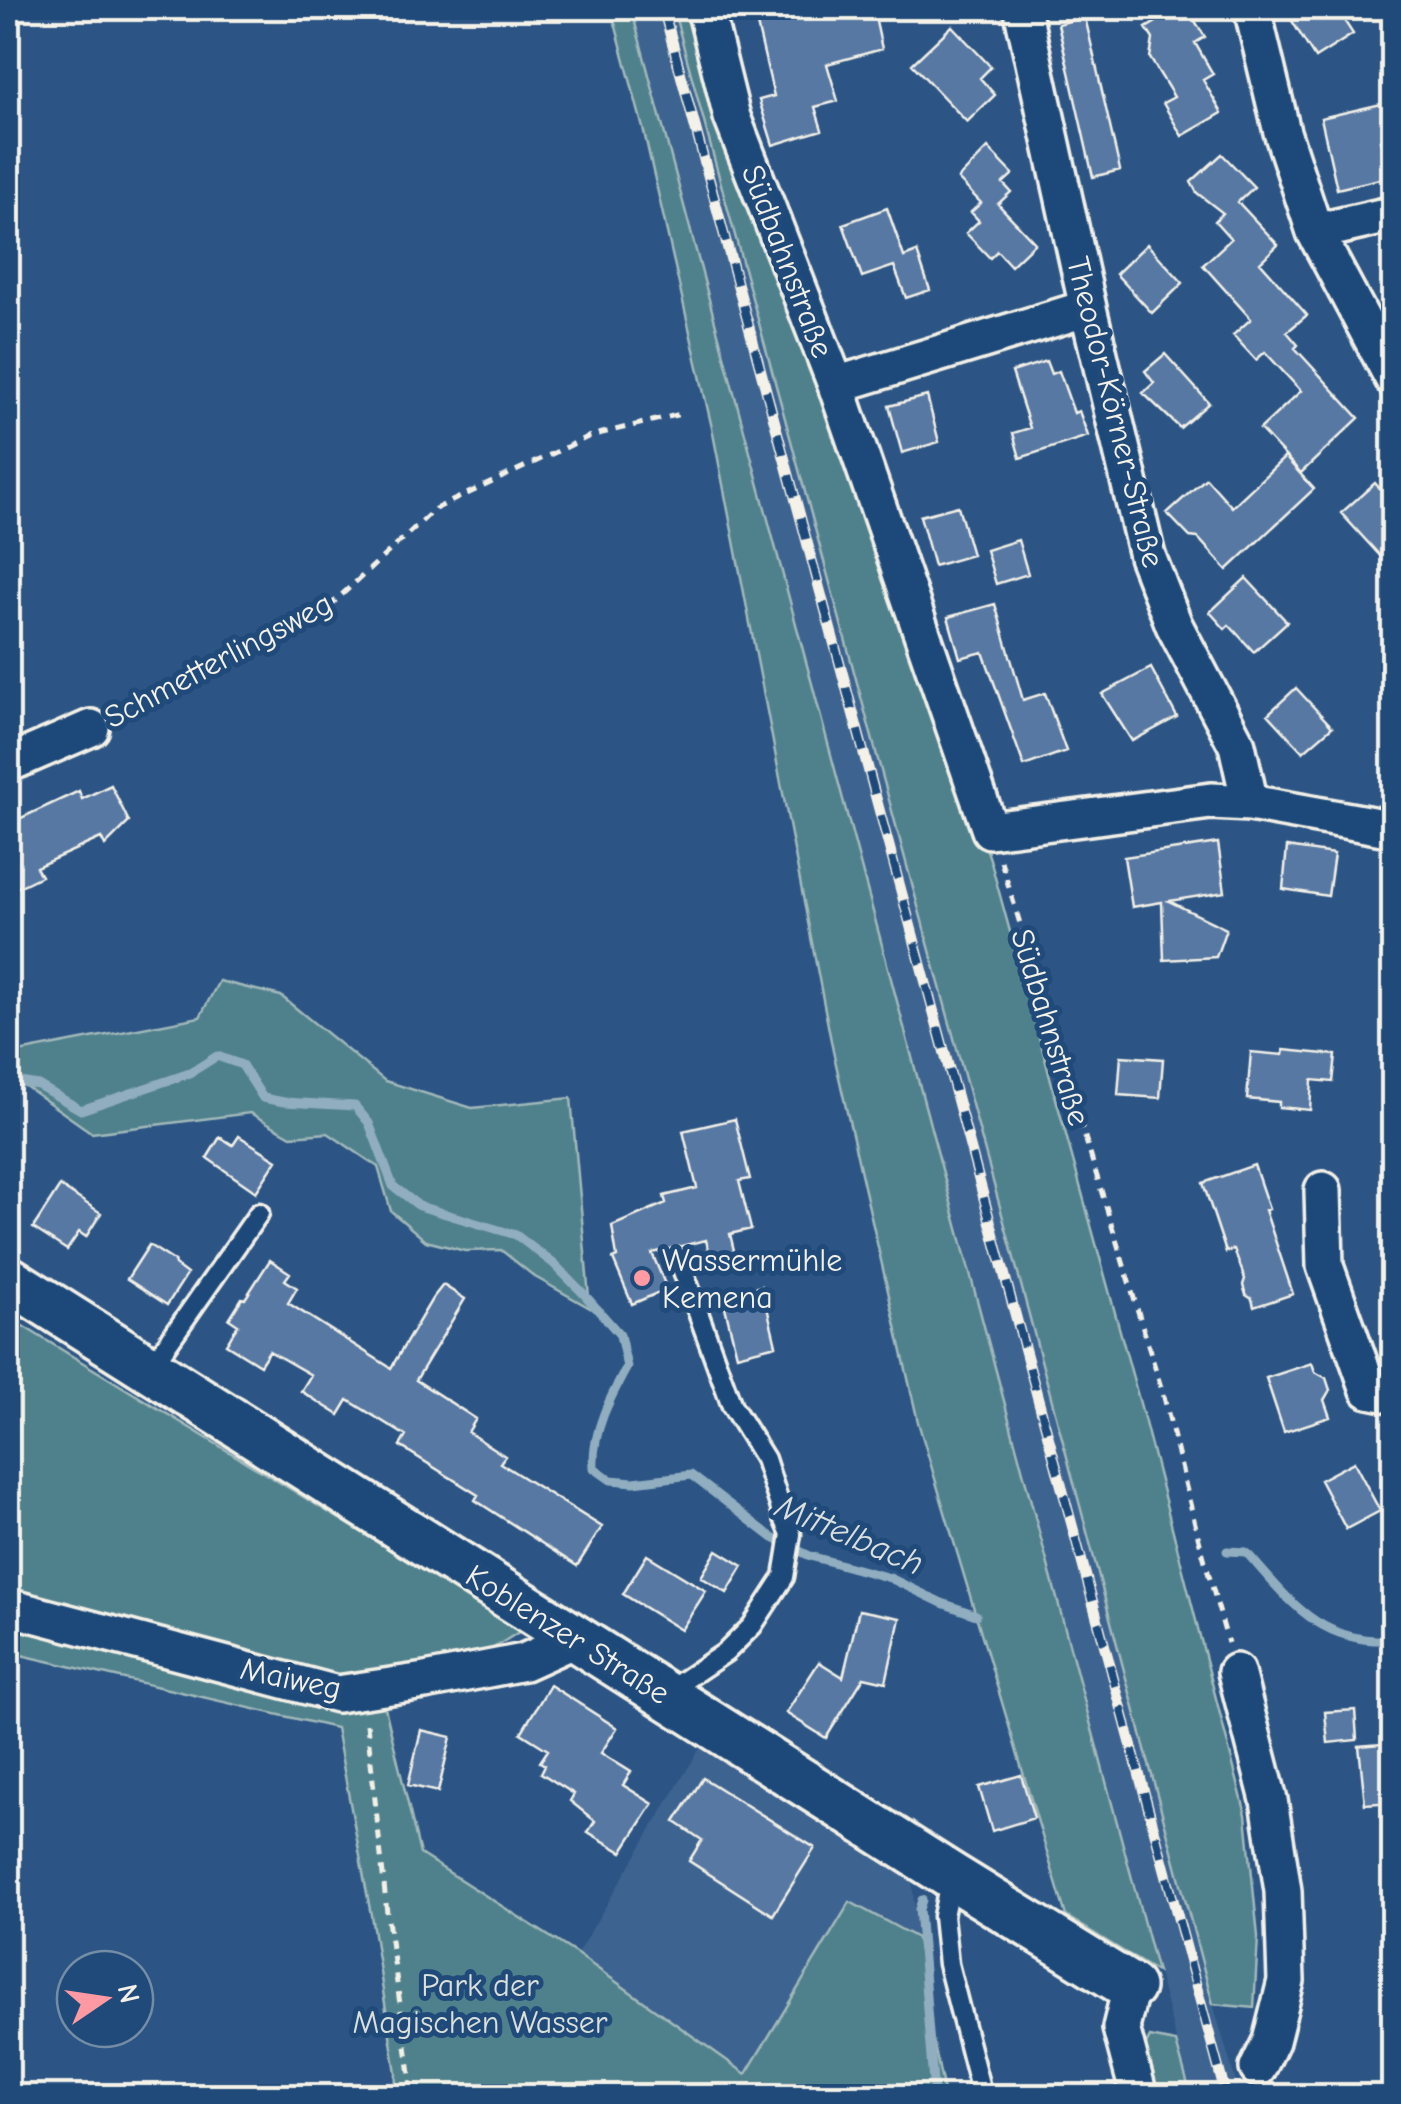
<svg xmlns="http://www.w3.org/2000/svg" width="1401" height="2104" font-family="'Comic Neue',sans-serif">
	<style>
		.built { fill: #3d6390 }
		.green { fill: #50818d; stroke: #a2b9ba; stroke-width: 2.5 }
		.lines { fill: none; stroke-linecap: round; stroke-linejoin: round }
		.stream { stroke: #91aec0; stroke-width: 9 }
		.building { fill: #5678a3; stroke: #f4f1e8; stroke-width: 2.5 }
		.service-casing { stroke: #f4f1e8; stroke-width: 25 }
		.minor-casing { stroke: #f4f1e8; stroke-width: 42 }
		.tertiary-casing { stroke: #f4f1e8; stroke-width: 52 }
		.path { stroke: #f4f1e8; stroke-width: 5; stroke-dasharray: 10 8; stroke-linecap: butt }
		.service { stroke: #1f4a7a; stroke-width: 18 }
		.minor { stroke: #1f4a7a; stroke-width: 35 }
		.tertiary { stroke: #1f4a7a; stroke-width: 45 }
		.rail-casing { stroke: #f4f1e8; stroke-width: 11 }
		.rail { stroke: #1f4a7a; stroke-width: 8; stroke-dasharray: 22; stroke-linecap: butt }
		.poi-dot { fill: #ff9aa2; stroke: #1f4a7a; stroke-width: 4 }
		.labels { text-anchor: middle; stroke-width: 10; stroke-linejoin: round; paint-order: stroke }
		.street-label { font-size: 32px; fill: #f4f1e8; stroke: #1f4a7a }
		.poi-label { font-size: 32px; fill: #f4f1e8; stroke: #1f4a7a; text-anchor: start }
		.park-label { font-size: 32px; fill: #dbe0da; stroke: #1f4a7a }
		.water-label { font-size: 35px; font-style: italic; fill: #dbe0de; stroke: #1f4a7a }
	</style>
	<rect width="100%" height="100%" fill="#2c5585"/>
	<filter id="ink" filterUnits="userSpaceOnUse"><feTurbulence type="fractalNoise" baseFrequency=".01" numOctaves="2"/><feDisplacementMap in="SourceGraphic" scale="20" xChannelSelector="R" yChannelSelector="G"/><feConvolveMatrix kernelMatrix="1 2 1 2 8 2 1 2 1" color-interpolation-filters="sRGB"/></filter>
	<g filter="url(#ink)">
		<path class="built" d="M631,8H673L1012,1251L1213,2004L1240,2096H1191Z
			M700,1748L912,1879L917,1938L850,1903L746,2074L577,1954Z"/>
		<path class="green" d="M611,8H631L1157,1972L1066,1916L918,1422L833,1051L712,428L644,132Z
			M673,8H692L836,410L990,859L1141,1407L1246,1815L1258,1937L1254,2008L1213,2004L1012,1251Z
			M219,981L281,996L385,1081L472,1108L571,1098L590,1308L535,1277L501,1250L465,1251L426,1241L391,1211L378,1167L328,1133L291,1136L250,1113L92,1133L8,1074V1054L200,1017Z
			M8,1317L522,1630L444,1679L382,1695L420,1854L577,1954L746,2074L850,1902L917,1938L929,2022L945,2096H395L396,2073L371,1915L336,1728L8,1652Z
			M1150,2037L1176,2042L1191,2096H1147L1138,2060Z"/>
		<g class="lines">
			<path class="stream" d="M8,1080L38,1085L81,1110L190,1073L217,1056L242,1065L263,1098L284,1102L355,1106L369,1123L393,1186L419,1206L516,1235L554,1264L583,1293L620,1335L627,1367C610,1398 592,1431 594,1468L611,1480L634,1482L691,1475L773,1538L810,1556L890,1578L942,1603L976,1615
				M1227,1551L1246,1552C1290,1601 1320,1645 1394,1640
				M922,1900L919,1909L934,2096"/>
		</g>
		<path class="building" d="M753,8H873L882,49L827,64L838,101L815,107L822,130L773,145L759,100L774,96Z
			M1148,8H1187L1205,37L1195,43L1213,74L1203,80L1222,113L1182,136L1163,103L1174,97L1150,58L1153,39L1146,28L1156,22Z
			M1284,8H1336L1353,34L1315,58Z
			M1085,17L1120,170L1093,177L1058,24Z
			M952,26L991,67L980,78L995,95L967,122L912,64Z
			M1394,101V137L1380,140L1388,177L1337,189L1321,118Z
			M988,148L1013,174L1003,183L1011,192L998,204L1035,243L1011,266L997,251L990,258L966,233L979,221L971,212L981,203L958,179Z
			M1222,154L1254,187L1238,202L1278,245L1260,262L1307,315L1287,332L1298,345L1295,348L1359,418L1301,473L1260,429L1301,391L1265,352L1256,360L1233,335L1251,319L1203,265L1231,239L1215,221L1223,213L1197,193L1191,182Z
			M887,208L904,257L917,252L930,290L906,298L894,266L862,277L843,224Z
			M1147,244L1183,283L1152,313L1116,274Z
			M1165,354L1209,403L1180,428L1143,393L1154,383L1145,371Z
			M1046,361L1051,374L1059,371L1074,413L1079,411L1088,436L1020,458L1013,433L1030,428L1012,372Z
			M927,396L939,442L902,453L889,406Z
			M1285,457L1314,489L1227,570L1198,538L1190,537L1167,513L1206,478L1232,507Z
			M1375,483L1394,504V571L1341,513Z
			M958,506L972,555L934,566L920,516Z
			M1018,540L1028,574L996,584L986,550Z
			M1246,578L1287,622L1254,652L1229,625L1225,629L1210,612Z
			M995,604L1023,700L1045,693L1066,751L1024,766L983,652L960,658L948,617Z
			M1151,668L1177,717L1132,741L1102,694Z
			M1296,688L1332,727L1303,752L1268,714Z
			M111,785L129,822L105,846L101,838L36,867L41,876L8,892V824L79,791L82,799Z
			M1218,843L1225,892L1169,901L1226,929L1216,957L1164,960L1162,902L1132,907L1124,857Z
			M1287,847L1334,854L1328,896L1283,889Z
			M1284,1050L1336,1055L1333,1082L1312,1080L1310,1110L1279,1107V1102L1247,1099L1251,1052L1283,1055Z
			M1121,1056L1163,1059L1160,1098L1118,1095Z
			M735,1119L750,1179L739,1181L751,1229L730,1234L737,1263L713,1269L706,1240L652,1253L667,1289L632,1304L613,1259L617,1257L612,1226L666,1203L664,1196L697,1188L683,1131Z
			M239,1136L277,1160L256,1192L207,1158L220,1137L233,1145Z
			M1254,1165L1269,1209L1265,1210L1293,1294L1254,1307L1252,1299L1246,1295L1243,1285L1245,1279L1234,1249L1226,1252L1203,1183Z
			M60,1186L101,1213L86,1237L79,1232L67,1250L33,1228Z
			M149,1245L174,1261L175,1265L187,1274L167,1305L127,1279Z
			M270,1260L290,1273L285,1280L297,1288L288,1303L391,1368L432,1299L443,1285L465,1299L416,1380L476,1419L468,1432L505,1456L500,1463L602,1527L577,1566L475,1500L478,1495L400,1446L406,1436L348,1400L339,1415L301,1391L311,1375L269,1351L260,1365L226,1344L238,1325L229,1319L242,1298L245,1299Z
			M762,1286L776,1345L737,1355L722,1295Z
			M1312,1363L1315,1372L1326,1378L1330,1390L1324,1400L1330,1417L1284,1432L1266,1378Z
			M1354,1462L1380,1511L1346,1529L1320,1480Z
			M717,1550L743,1566L727,1593L701,1577Z
			M647,1555L706,1591L681,1630L623,1594Z
			M859,1610L900,1618L886,1682L864,1677L826,1738L786,1713L819,1662L843,1677Z
			M550,1685L617,1728L601,1753L631,1772L623,1785L653,1804L622,1852L588,1832L595,1821L570,1801L574,1794L541,1773L545,1765L540,1762L548,1750L521,1733Z
			M1355,1710L1357,1740L1328,1743L1325,1712Z
			M421,1730L451,1737L438,1792L408,1785Z
			M1394,1743V1802L1365,1804L1359,1746Z
			M1021,1775L1034,1818L992,1831L979,1787Z
			M703,1778L815,1848L773,1915L689,1861L702,1840L675,1822Z"/>
		<g class="lines">
			<defs>
				<path id="service" d="M151,1367L259,1213
					M668,1691L726,1652L752,1626L784,1577L791,1534L784,1518L765,1459L732,1406L679,1260
					M951,1877L943,1916L948,1964L982,2096"/>
				<path id="minor" d="M705,8L732,117L836,385L990,830L1211,801L1250,803L1394,829
					M1022,8L1088,308L1147,556L1174,625L1237,745L1250,803
					M1252,8L1282,132L1315,232L1394,380
					M1315,232L1394,214
					M836,385L1088,308
					M8,764L91,728
					M1323,1190L1325,1266L1369,1390L1394,1395
					M8,1607L337,1694L425,1681L524,1662L575,1639
					M1236,1672L1269,1800L1283,1891L1286,1981L1271,2041L1258,2068
					M1131,1987L1121,2028L1139,2096"/>
				<path id="tertiary" d="M8,1279L951,1876L1131,1987"/>
			</defs>
			<use href="#service" class="service-casing"/>
			<use href="#minor" class="minor-casing"/>
			<use href="#tertiary" class="tertiary-casing"/>
			<path class="path" d="M121,714L322,613L435,509L590,436L685,413
				M1001,861L1164,1397L1198,1536L1228,1643
				M367,1724L387,1913L410,2074V2096"/>
			<use href="#service" class="service"/>
			<use href="#minor" class="minor"/>
			<use href="#tertiary" class="tertiary"/>
			<defs>
				<path id="rail" d="M663,8L1226,2096"/>
			</defs>
			<use href="#rail" class="rail-casing"/>
			<use href="#rail" class="rail"/>
		</g>
	</g>
	<circle class="poi-dot" cx="642" cy="1278" r="10"/>
	<g class="labels">
		<g class="street-label">
			<text transform="translate(788 261) rotate(69)" y="11">Südbahnstraße</text>
			<text transform="translate(1116 412) rotate(76)" y="11">Theodor-Körner-Straße</text>
			<text transform="translate(218 660) rotate(-28)" y="11">Schmetterlingsweg</text>
			<text transform="translate(1051 1027) rotate(73)" y="11">Südbahnstraße</text>
			<text transform="translate(568 1634) rotate(32)" y="11">Koblenzer Straße</text>
			<text transform="translate(291 1678) rotate(12)" y="11">Maiweg</text>
		</g>
		<g class="poi-label">
			<text x="662" y="1271">Wassermühle<tspan x="662" dy="37">Kemena</tspan></text>
		</g>
		<g class="park-label">
			<text x="480" y="1996">Park der<tspan x="480" dy="37">Magischen Wasser</tspan></text>
		</g>
		<g class="water-label">
			<text transform="translate(850 1534) rotate(23)" y="12">Mittelbach</text>
		</g>
	</g>
	<rect width="1401" height="2104" fill="none" stroke="#1f4a7a" stroke-width="40"/>
	<rect x="20" y="20" width="1361" height="2064" fill="none" stroke="#f4f1e8" stroke-width="4" filter="url(#ink)"/>
	<g transform="translate(105 1999) rotate(77)"><circle r="48" fill="#1f4a7a" stroke="#748da6" stroke-width="2.5"/>
	<path d="M0-8L18 38L0 25L-18 38Z" fill="#ff9aa2"/>
	<text y="-15" font-size="28" font-weight="bold" text-anchor="middle" fill="#f4f1e8">N</text>
	</g>
</svg>
